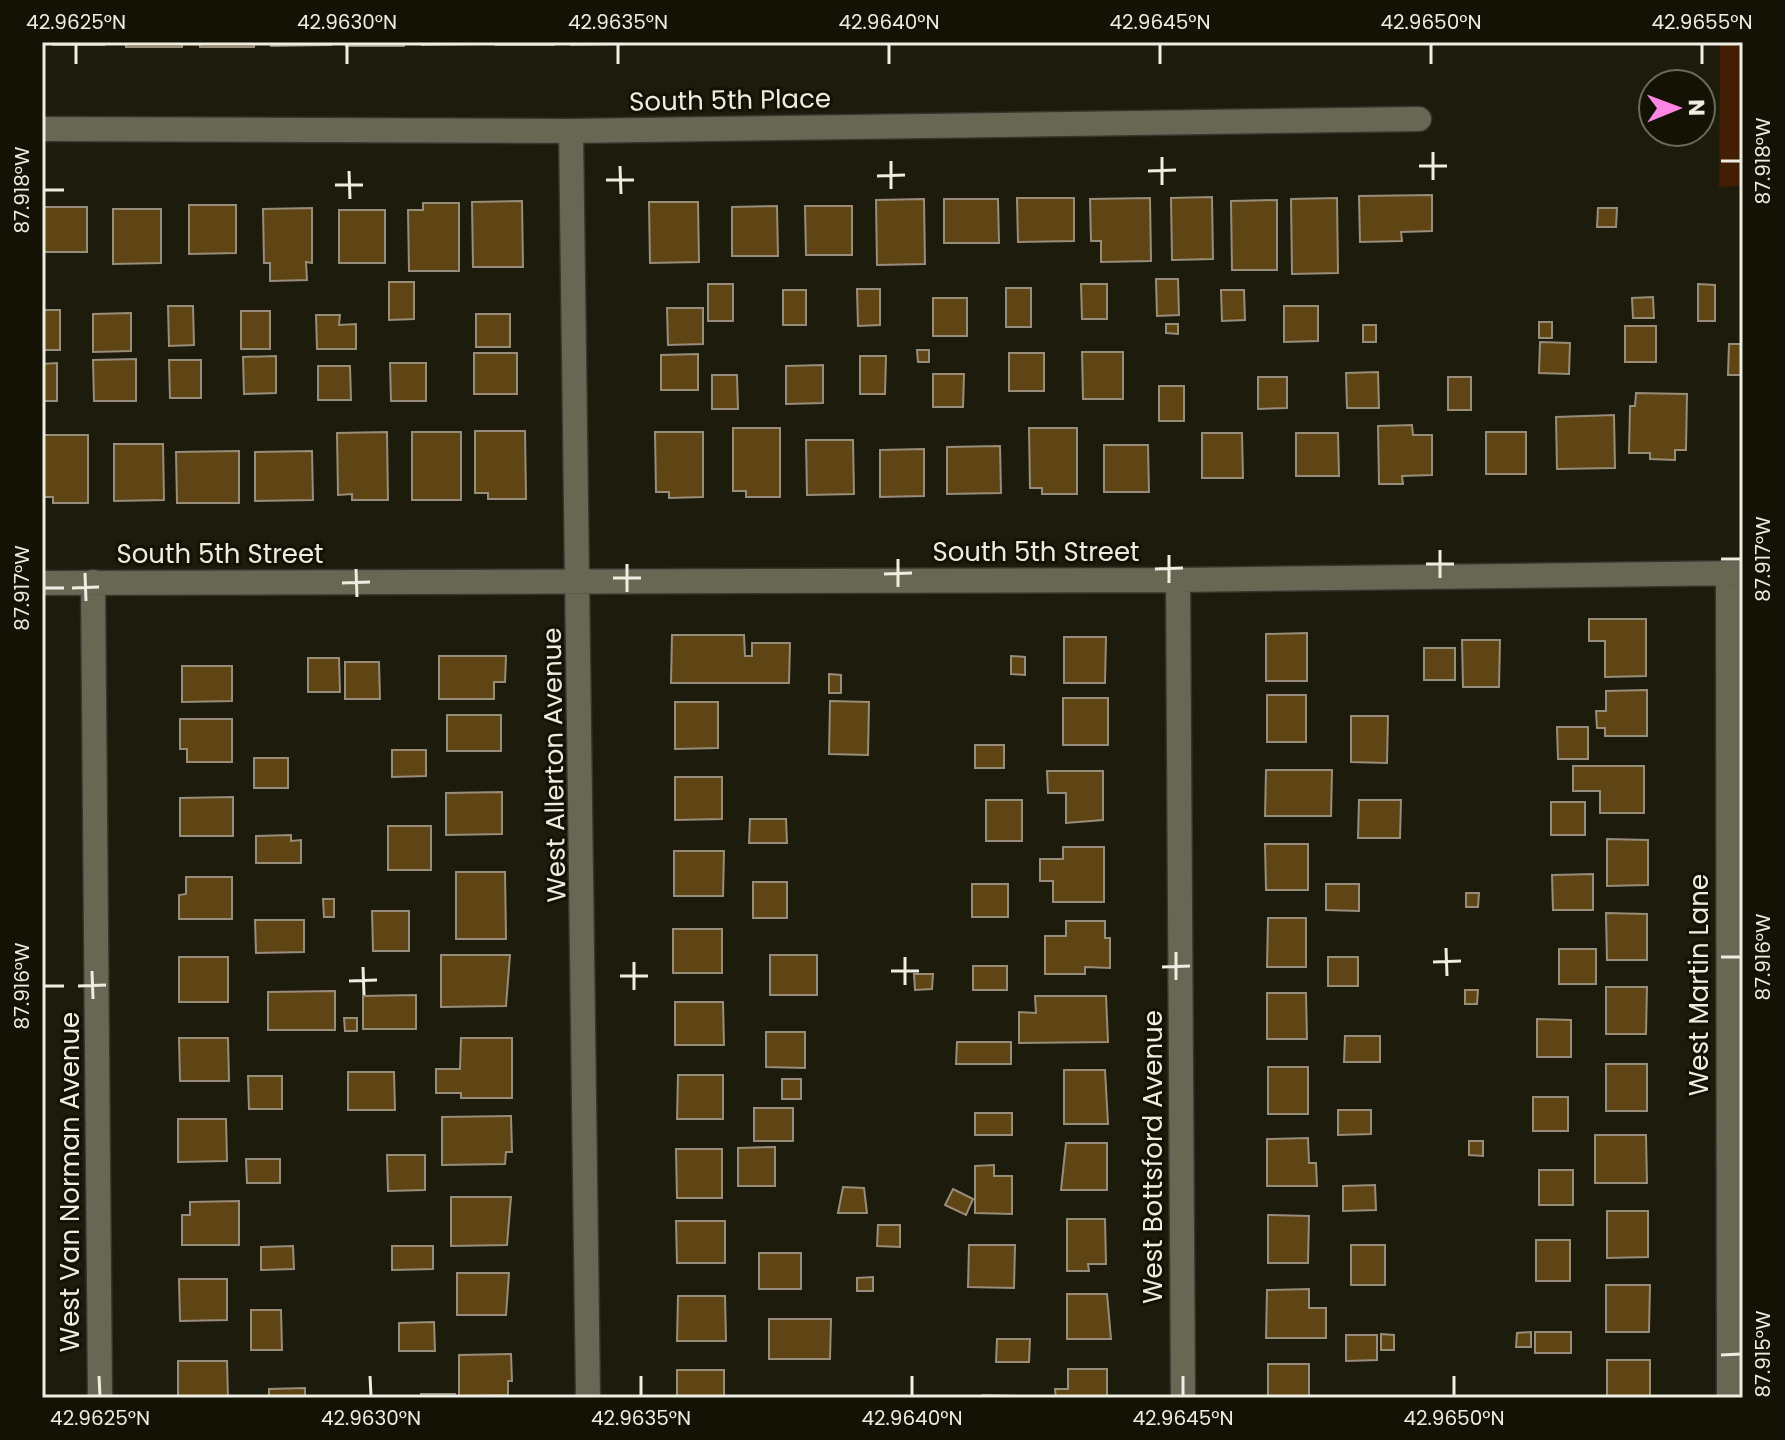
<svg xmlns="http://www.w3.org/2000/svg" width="1785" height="1440" font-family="Poppins,sans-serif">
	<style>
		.green { fill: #411e04 }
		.building { fill: #5f4514; stroke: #988c7a; stroke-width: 2 }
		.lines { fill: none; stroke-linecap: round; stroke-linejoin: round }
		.street-casing { stroke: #35342d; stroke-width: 27 }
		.street { stroke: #686754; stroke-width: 24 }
		.ticks { fill: none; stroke: #edede2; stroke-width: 3 }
		.labels { text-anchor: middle; stroke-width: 6; stroke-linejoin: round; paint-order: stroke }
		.street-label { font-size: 26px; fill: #edede2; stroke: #131204 }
		.neatline { fill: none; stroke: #edede2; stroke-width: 3 }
		.ticks-label { font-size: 20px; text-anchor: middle; fill: #edede2 }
	</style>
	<rect width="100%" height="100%" fill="#1d1b0b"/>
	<path class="green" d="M1720,42H1743V186L1719,187Z"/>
	<path class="building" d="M53,42H104V45H53Z
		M126,42H182V47H126Z
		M200,42H254V47H200Z
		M271,42H331V45L271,46Z
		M346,42H404V46H346Z
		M422,42H478V44L422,45Z
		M496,42H554V45H496Z
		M571,42H627V44L571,45Z
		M1432,195V231L1401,232L1402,241L1360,242L1359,196Z
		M1212,197L1213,259L1172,260L1171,198Z
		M1017,198H1074V241L1018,242Z
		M1150,198L1151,261L1101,262V241H1091L1090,199Z
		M1337,198L1338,273L1292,274L1291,199Z
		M924,199L925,264L877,265L876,200Z
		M944,199H998L999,243H944Z
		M1277,200V270H1232L1231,201Z
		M522,201L523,267H473L472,202Z
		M649,202H698L699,262L650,263Z
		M423,203H459V271H409L408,210H423Z
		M189,205H236V253L189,254Z
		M777,206L778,256H732V207Z
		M805,206H852V255H806Z
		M42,207H87V252H42Z
		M312,208V263L306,262L307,280L270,281V263H264L263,209Z
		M1598,208H1617L1616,227H1597Z
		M113,209H161V263L113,264Z
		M339,210H385V263H339Z
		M1156,279H1178L1179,315L1157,316Z
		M389,282H414V319L389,320Z
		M708,284H733V321H708Z
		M1081,284H1107V319H1082Z
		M1698,284L1715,285V321H1698Z
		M1006,288H1031V327H1006Z
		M857,289H880V325L858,326Z
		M783,290H806V325H783Z
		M1221,290H1244L1245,320L1222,321Z
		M1653,297L1654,318H1633L1632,298Z
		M933,298H967V336H933Z
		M168,306H193L194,345L169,346Z
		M1284,306H1318V341L1284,342Z
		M667,308H703V344L668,345Z
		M42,310H60V350H42Z
		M241,311H270V349H241Z
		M131,313V351L93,352V314Z
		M476,314H510V347H476Z
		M316,315H340L339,325L356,324V349H317Z
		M1539,322H1552V338H1539Z
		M1166,324H1178V334L1166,333Z
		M1363,325H1376V342H1363Z
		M1625,326H1656V362H1625Z
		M1540,342L1570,343L1569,374L1539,373Z
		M1729,344H1743V375H1728Z
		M917,350H929V362H918Z
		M1082,352H1123V399H1083Z
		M474,353H517V394H474Z
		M1009,353H1044V391H1009Z
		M698,354V390H661V355Z
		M276,356V393L244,394L243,357Z
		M860,356H886L885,394H860Z
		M136,359V401H94L93,360Z
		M169,360H201V398H170Z
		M57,363V401H42V364Z
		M390,363H426V401H391Z
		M823,365V403L786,404V366Z
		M318,366H350L351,400H318Z
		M1378,372L1379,408H1347L1346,373Z
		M933,374H964L963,407H933Z
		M712,375H737L738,409H712Z
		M1258,377H1287V408L1258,409Z
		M1448,377H1471V410H1448Z
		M1159,386H1184V421H1159Z
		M1636,393L1687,394L1686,450H1675V460L1650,459V453H1629L1630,406H1635Z
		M1614,415L1615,468L1557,469L1556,417Z
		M1412,425L1413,435H1432V475L1402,476L1403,484H1379L1378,426Z
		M733,428H780V497H746V491H733Z
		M1029,428H1077V494H1042V488H1030Z
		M475,431H525L526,499H488V493H475Z
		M387,432L388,500H352V494L338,495L337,433Z
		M412,432H461V500H412Z
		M655,432H703V497L669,498V492H656Z
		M1486,432H1526V474H1486Z
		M1202,433H1242L1243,478H1202Z
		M1296,433H1338L1339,476H1296Z
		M42,435H88V503H53V497H42Z
		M806,440H853L854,494L807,495Z
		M114,444H163L164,500L114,501Z
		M1104,445H1148L1149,492H1104Z
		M1000,446L1001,493L947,494V447Z
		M924,449V496L880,497V450Z
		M239,451V503H177L176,452Z
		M312,451L313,500L255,501V452Z
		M1589,619H1646V676L1605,677V641H1589Z
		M1307,633V681H1266V634Z
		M672,635H744L745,656H752V643H790L789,683H671Z
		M1064,637H1106L1105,683H1064Z
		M1462,640H1500L1499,687H1463Z
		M1424,648H1455V680H1424Z
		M439,656H506L505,682H494V699H439Z
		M1011,656L1025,657V675L1011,674Z
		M308,658H339L340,692H308Z
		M345,662H379L380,699H345Z
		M182,666H232V701L182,702Z
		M829,674L841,675V693H829Z
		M1647,690V736H1605V728H1597L1596,711H1606V691Z
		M1267,695H1306V742H1267Z
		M1063,698H1108V745H1063Z
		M830,701L869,702L868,755L829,754Z
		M675,702H718V748L675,749Z
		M447,715H501V751H447Z
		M1351,716H1388L1387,763L1351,762Z
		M180,719H232V762H187V749H180Z
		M1557,727H1588V759H1558Z
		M975,745H1004V768H975Z
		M392,750H426V776L392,777Z
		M254,758H288V788H254Z
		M1573,766H1644V813H1600V791H1573Z
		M1266,770H1332L1331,816H1265Z
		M1047,771H1103V820L1066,823V793H1048Z
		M675,777H722V819L675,820Z
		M502,792V834L446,835V793Z
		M233,797V836H180V798Z
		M986,800H1022V841H986Z
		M1359,800H1401L1400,838H1358Z
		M1551,802H1585V835H1551Z
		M750,819H786L787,843H749Z
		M388,826H431V870H388Z
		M291,835V841L301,840V863H256V836Z
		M1607,839L1648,840V885L1607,886Z
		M1265,844H1308V890H1266Z
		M1063,847H1104V902H1053V881H1040V859H1063Z
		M674,851H724L723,896H674Z
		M456,872H505L506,939H456Z
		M1593,874V910H1553L1552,875Z
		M186,877H232V919H179V895L186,894Z
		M753,882H787V918H753Z
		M972,884H1008V917H972Z
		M1326,884H1359V911L1326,910Z
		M1466,893H1479L1478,907H1466Z
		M323,899H334V917H324Z
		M372,911H409V951H373Z
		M1606,913L1647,914V960H1607Z
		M1268,918H1306V967H1267Z
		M255,920H304V952L256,953Z
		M1066,921H1105V938H1110V968L1085,967V974H1045V936H1066Z
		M673,929H722V973H673Z
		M1559,949H1596V984H1559Z
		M441,955H510L506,1006L441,1007Z
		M770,955H817V995H770Z
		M179,957H228V1002H179Z
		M1328,957H1358V986H1328Z
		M973,966H1007V990H973Z
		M914,974H933L932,989L915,990Z
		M1606,987H1647L1646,1034H1606Z
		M1465,990H1478L1477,1004H1465Z
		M335,991V1030H268V992Z
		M1267,993H1306L1307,1039H1267Z
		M416,995V1029H363V996Z
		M1035,996H1106L1108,1042L1019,1043V1012L1036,1013Z
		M675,1002H723L724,1045H675Z
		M344,1018H357V1031H345Z
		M1537,1019L1571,1020V1057H1537Z
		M766,1032H805V1068L766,1067Z
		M1345,1036H1380V1062H1344Z
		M179,1038H228L229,1081H180Z
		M461,1038H512V1098H461V1093H436V1069H460Z
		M957,1042H1011V1064H956Z
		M1606,1064H1647V1111H1606Z
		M1268,1067H1308V1114H1268Z
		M1064,1070H1105L1108,1124H1064Z
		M348,1072H394L395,1110H348Z
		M678,1075H723V1119H677Z
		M248,1076H282V1109H249Z
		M782,1079H801V1099H782Z
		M1533,1097H1568V1131H1533Z
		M754,1108H793V1141H754Z
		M1338,1110H1371V1134L1338,1135Z
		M975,1113H1012V1135H975Z
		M511,1116L512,1152H506L505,1164L442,1165V1117Z
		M178,1119H226L227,1161L178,1162Z
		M1595,1135H1646L1647,1183H1595Z
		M1308,1138L1309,1163H1316L1317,1186H1267V1139Z
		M1469,1141H1483V1156L1469,1155Z
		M1066,1143H1107V1190H1061Z
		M775,1147V1186H738V1148Z
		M676,1149H722V1198H677Z
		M387,1155H425V1190L388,1191Z
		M246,1159H280V1183H247Z
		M994,1165V1176H1012V1214L975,1213V1166Z
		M1539,1170H1573V1205H1539Z
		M1375,1185L1376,1210L1343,1211V1186Z
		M843,1187L864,1188L867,1213H838Z
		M953,1189L973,1199L966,1215L945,1205Z
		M451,1197H511L507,1245L451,1246Z
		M239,1201V1245H182V1215H190V1202Z
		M1607,1211H1648V1257L1607,1258Z
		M1268,1215L1309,1216L1308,1263H1268Z
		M1067,1219H1105L1106,1264H1088L1089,1271H1067Z
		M676,1221H725V1263H677Z
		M878,1225H900V1247L877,1246Z
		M1536,1240H1570V1281H1536Z
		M969,1245H1015L1014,1288L968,1287Z
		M1351,1245H1385V1285H1351Z
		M293,1246L294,1269L261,1270V1247Z
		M392,1246H433V1269L392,1270Z
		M759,1253H801V1289H759Z
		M457,1273H509L506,1315H457Z
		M873,1277V1291H857V1278Z
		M179,1279H227V1320L180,1321Z
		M1606,1285H1650L1649,1332H1606Z
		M1309,1289V1308H1326V1338H1266L1267,1290Z
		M1067,1294H1107L1111,1339H1067Z
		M678,1296H725L726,1341H677Z
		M251,1310H281L282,1350H251Z
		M769,1319H831L830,1359H769Z
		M434,1322L435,1351H399V1323Z
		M1531,1332V1347H1516L1517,1333Z
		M1535,1332H1571V1353H1535Z
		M1381,1334L1394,1335V1350H1381Z
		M1346,1335H1377V1360L1346,1361Z
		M997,1339H1030L1029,1362H996Z
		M511,1354L512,1381H508V1395L459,1396V1355Z
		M1607,1360H1650V1398H1607Z
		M178,1361H227L228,1398H178Z
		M1268,1364H1309V1398H1317H1268Z
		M1068,1369H1107V1398H1056L1055,1389H1068Z
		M677,1370H724V1398H677Z
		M305,1388V1398H269V1389Z
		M421,1394H455V1398H421Z
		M983,1395L1020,1396V1398H983Z"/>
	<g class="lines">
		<defs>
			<path id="street" d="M42,129L571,131L1419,119
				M571,131L588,1398
				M1728,573L1729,1398
				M1178,580L1183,1398
				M93,582L100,1398
				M42,583L1178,580L1743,573"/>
		</defs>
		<use href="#street" class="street-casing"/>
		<use href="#street" class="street"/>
	</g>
	<path class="ticks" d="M76,44V64M347,44V64M618,44V64M889,44V64M1160,44V64M1431,44V64M1702,44V64M1433,152V180M1162,157V185M891,161V189M1721,161H1741M620,166L621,194M1419,166H1447M349,171L350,199M1148,171L1176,170M877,176L905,175M606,180H634M335,185H363M44,190H64M1440,550V578M1169,555V583M898,559V587M1721,559H1741M627,564V592M1426,564H1454M356,569L357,597M1155,569L1183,568M85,573L86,601M884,574L912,573M613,578H641M342,583L370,582M44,588H64M72,588L99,587M1446,948L1447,976M1176,952V980M905,957V985M1721,957H1741M634,962V990M1433,962L1461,961M363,967L364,995M1162,967L1190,966M92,971L93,999M891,971H919M620,976H648M349,981L377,980M44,986H64M78,986L106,985M1721,1355L1741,1354M99,1376L100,1396M370,1376L371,1396M641,1376V1396M912,1376V1396M1183,1376V1396M1454,1376V1396"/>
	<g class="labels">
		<g class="street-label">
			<text transform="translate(730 100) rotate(-1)" y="9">South 5th Place</text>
			<text x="1036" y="561">South 5th Street</text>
			<text x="220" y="563">South 5th Street</text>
			<text transform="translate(554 765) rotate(-91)" y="9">West Allerton Avenue</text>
			<text transform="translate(1699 985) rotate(-90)" y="9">West Martin Lane</text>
			<text transform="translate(1153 1157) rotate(-90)" y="9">West Bottsford Avenue</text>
			<text transform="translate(70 1182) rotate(-90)" y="9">West Van Norman Avenue</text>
		</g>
	</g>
	<rect width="1785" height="1440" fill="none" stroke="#131204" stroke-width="88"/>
	<g transform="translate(1677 108) rotate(89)"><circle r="38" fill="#131204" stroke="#6a6a5d" stroke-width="2"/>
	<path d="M0-6L14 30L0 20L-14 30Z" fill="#fd86e3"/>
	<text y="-12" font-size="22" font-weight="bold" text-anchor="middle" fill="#edede2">N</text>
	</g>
	<rect x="44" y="44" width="1697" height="1352" class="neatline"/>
	<g class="ticks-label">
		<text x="76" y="29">42.9625°N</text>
		<text x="347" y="29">42.9630°N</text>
		<text x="618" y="29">42.9635°N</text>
		<text x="889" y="29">42.9640°N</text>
		<text x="1160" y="29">42.9645°N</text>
		<text x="1431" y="29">42.9650°N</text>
		<text x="1702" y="29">42.9655°N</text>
		<text transform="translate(1763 161) rotate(-90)" y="7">87.918°W</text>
		<text transform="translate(22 190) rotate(-90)" y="7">87.918°W</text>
		<text transform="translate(1763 559) rotate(-90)" y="7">87.917°W</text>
		<text transform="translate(22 588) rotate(-90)" y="7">87.917°W</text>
		<text transform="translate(1763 957) rotate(-90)" y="7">87.916°W</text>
		<text transform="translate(22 986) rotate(-90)" y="7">87.916°W</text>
		<text transform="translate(1763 1354) rotate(-90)" y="7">87.915°W</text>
		<text x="100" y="1425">42.9625°N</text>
		<text x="371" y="1425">42.9630°N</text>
		<text x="641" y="1425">42.9635°N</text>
		<text x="912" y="1425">42.9640°N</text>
		<text x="1183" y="1425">42.9645°N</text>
		<text x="1454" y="1425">42.9650°N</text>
	</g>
</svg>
